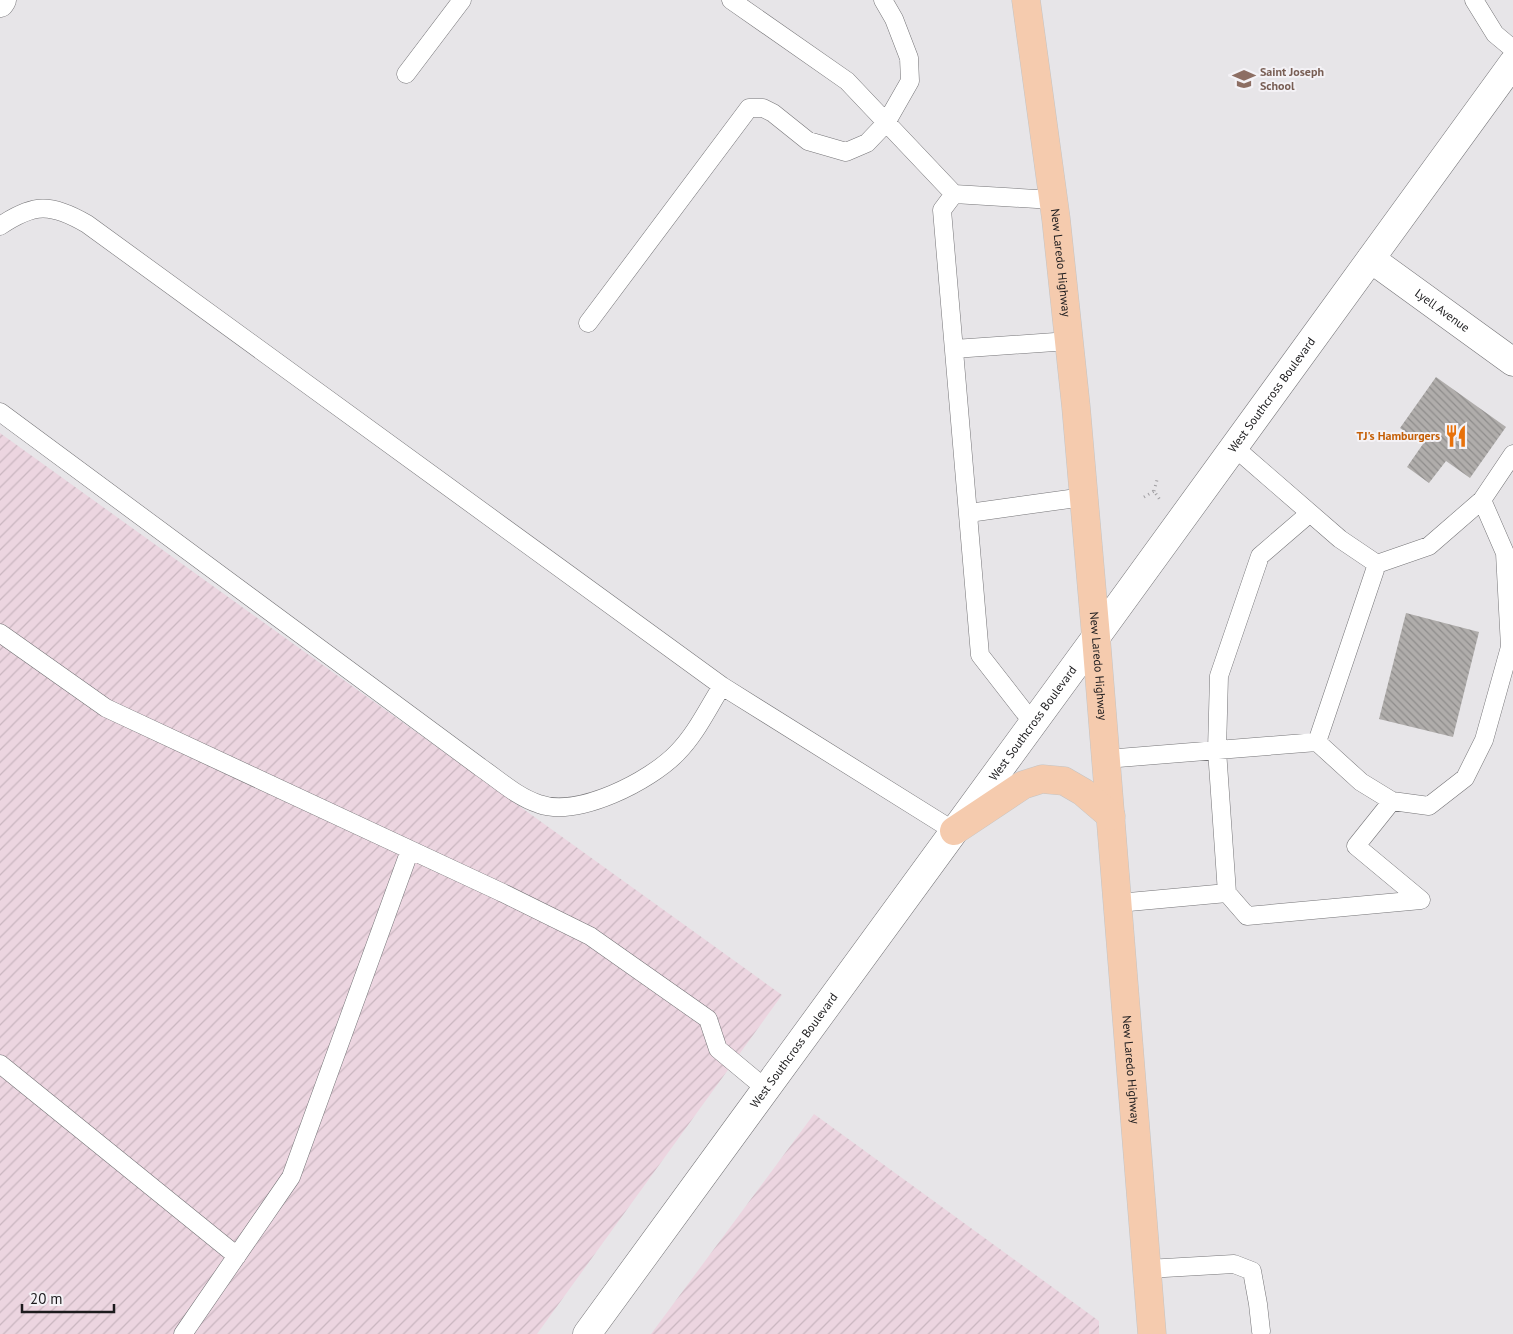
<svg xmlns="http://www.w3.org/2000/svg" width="1513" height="1334" font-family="'PT Sans',sans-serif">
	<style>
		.industrial { fill: url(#industrial-furrows) }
		.building { fill: url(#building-back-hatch) }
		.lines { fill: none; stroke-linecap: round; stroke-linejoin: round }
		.service-casing { stroke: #757477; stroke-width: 19 }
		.minor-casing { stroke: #757477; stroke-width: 29 }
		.secondary-casing { stroke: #757477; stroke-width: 29 }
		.primary-casing { stroke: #c4c4c4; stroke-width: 29 }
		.path { stroke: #9f9da0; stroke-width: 3; stroke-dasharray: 1 4; stroke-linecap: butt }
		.service { stroke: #fff; stroke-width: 18 }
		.minor { stroke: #fff; stroke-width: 28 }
		.secondary { stroke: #fff; stroke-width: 28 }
		.primary { stroke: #f5cbae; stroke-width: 28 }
		.labels { text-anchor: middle; stroke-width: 4; stroke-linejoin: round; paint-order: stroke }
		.education-label { font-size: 12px; font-weight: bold; fill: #785e54; stroke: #f4f2f6; text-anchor: start }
		.street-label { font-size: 12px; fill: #1c1b1d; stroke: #f4f2f6 }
		.food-label { font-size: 12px; font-weight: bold; fill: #c56008; stroke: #f4f2f6; text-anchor: end }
	</style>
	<defs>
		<pattern id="industrial-furrows" width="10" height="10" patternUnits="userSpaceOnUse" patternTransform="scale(1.25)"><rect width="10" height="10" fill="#ecd5e0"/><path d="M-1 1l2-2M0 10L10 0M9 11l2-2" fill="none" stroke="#cab6c0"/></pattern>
		<pattern id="building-back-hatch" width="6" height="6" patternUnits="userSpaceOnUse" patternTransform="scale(1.25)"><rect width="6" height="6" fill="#b0adab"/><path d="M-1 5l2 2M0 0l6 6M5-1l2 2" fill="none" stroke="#8e8c8b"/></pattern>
	</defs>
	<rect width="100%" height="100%" fill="#e7e5e8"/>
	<path class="industrial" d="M0,433L782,995L537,1334H0Z
		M814,1114L1099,1321V1334H651Z"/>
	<path class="building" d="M1436,377L1506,427L1470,478L1446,461L1429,483L1407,467L1423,444L1400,428Z
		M1406,613L1479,632L1453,737L1379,719Z"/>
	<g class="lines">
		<defs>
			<path id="service" d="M731,0L847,81L954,194
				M1474,0L1495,34L1513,49
				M406,74L462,0
				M0,226C34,203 51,203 87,224L722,686L954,831
				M588,323L749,108H763L773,113L808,141L846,152L867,143L886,123L910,81L909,58L894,19L883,0
				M954,349L1069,341
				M0,412L480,767C499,780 517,797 539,804C578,818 650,781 677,753C696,734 708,708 722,686
				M1234,447L1340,539L1377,564L1429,546L1482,500
				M969,513L1084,497
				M0,633L106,708L503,893L590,936L708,1019L718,1049L766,1089
				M1033,723L980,655L942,210L954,194L1053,200
				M1317,742L1377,564
				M1106,759L1317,742L1361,782L1392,801L1429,806L1465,778L1484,740L1510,647L1505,553L1482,500L1513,454
				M1227,893L1217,750L1219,676L1260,556L1310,513
				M1118,903L1227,893L1247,916L1421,900L1356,846L1392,801
				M0,1064L237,1256
				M1147,1269L1234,1264L1252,1271L1258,1304L1261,1331
				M183,1334L291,1177L410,850"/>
			<g id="minor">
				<path d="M0,3L2,0"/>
				<path id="s1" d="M1371,259L1513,362"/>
				<path id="s2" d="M1096,637L1513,63"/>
			</g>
			<g id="secondary">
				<path id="s3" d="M587,1334L1096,637"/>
			</g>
			<g id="primary">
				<path id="s4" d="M1026,0L1056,219L1076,407L1096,637L1152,1334"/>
				<path d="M954,831L1023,785L1042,779L1064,781L1083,792L1111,816"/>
			</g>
		</defs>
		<use href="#service" class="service-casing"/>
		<use href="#minor" class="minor-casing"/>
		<use href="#secondary" class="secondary-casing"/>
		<use href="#primary" class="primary-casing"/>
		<path class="path" d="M1154,491L1157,480
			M1144,497L1154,491L1160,500"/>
		<use href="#service" class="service"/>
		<use href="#minor" class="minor"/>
		<use href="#secondary" class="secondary"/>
		<use href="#primary" class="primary"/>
	</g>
	<defs>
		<symbol id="school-bare" viewBox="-9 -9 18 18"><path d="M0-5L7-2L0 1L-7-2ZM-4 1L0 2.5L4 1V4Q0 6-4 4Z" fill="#8d6e63" stroke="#f4f2f6" stroke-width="2.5" paint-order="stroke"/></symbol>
		<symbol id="restaurant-bare" viewBox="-9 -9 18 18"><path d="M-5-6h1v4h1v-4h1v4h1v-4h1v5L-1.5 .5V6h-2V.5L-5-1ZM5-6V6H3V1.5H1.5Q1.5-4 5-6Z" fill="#e8710a" stroke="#f4f2f6" stroke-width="2.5" paint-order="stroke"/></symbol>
	</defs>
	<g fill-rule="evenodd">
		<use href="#school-bare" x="1228" y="63" width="32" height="32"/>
		<use href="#restaurant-bare" x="1440" y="420" width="32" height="32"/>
	</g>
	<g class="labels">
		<g class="education-label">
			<text x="1260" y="76">Saint Joseph<tspan x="1260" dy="14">School</tspan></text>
		</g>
		<g class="street-label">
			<text dy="4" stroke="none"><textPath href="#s4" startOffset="265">New Laredo Highway</textPath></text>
			<text dy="4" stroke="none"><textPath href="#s1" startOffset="88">Lyell Avenue</textPath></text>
			<text dy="4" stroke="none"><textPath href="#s2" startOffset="299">West Southcross Boulevard</textPath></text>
			<text dy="4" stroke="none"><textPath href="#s4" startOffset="670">New Laredo Highway</textPath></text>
			<text dy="4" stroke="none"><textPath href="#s3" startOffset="756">West Southcross Boulevard</textPath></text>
			<text dy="4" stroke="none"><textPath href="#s3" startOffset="351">West Southcross Boulevard</textPath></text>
			<text dy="4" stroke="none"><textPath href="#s4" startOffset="1075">New Laredo Highway</textPath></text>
		</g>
		<g class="food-label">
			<text x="1440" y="440">TJ's Hamburgers</text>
		</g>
	</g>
	<path d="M22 1304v8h92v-8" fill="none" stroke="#1c1b1d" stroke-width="2.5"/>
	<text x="30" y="1304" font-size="15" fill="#1c1b1d" stroke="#f4f2f6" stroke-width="4" paint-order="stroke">20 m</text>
</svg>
